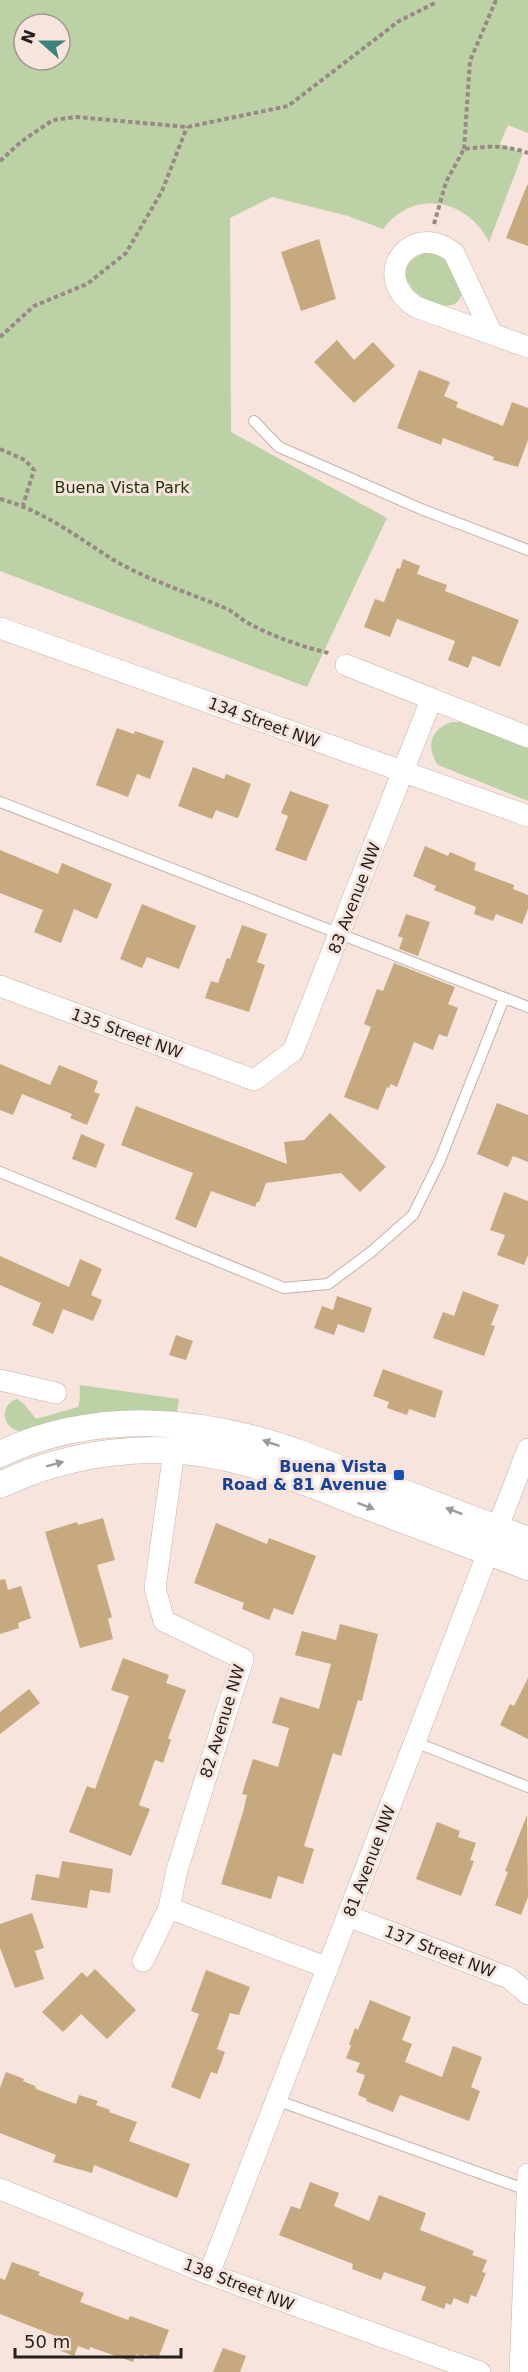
<svg xmlns="http://www.w3.org/2000/svg" width="528" height="2372" font-family="'DejaVu Sans',sans-serif">
	<style>
		.green { fill: #bcd2a6; fill-rule: evenodd }
		.building { fill: #c7a980 }
		.lines { fill: none; stroke-linecap: round; stroke-linejoin: round }
		.service-casing { stroke: #c3b2ab; stroke-width: 12 }
		.minor-casing { stroke: #c3b2ab; stroke-width: 22 }
		.tertiary-casing { stroke: #c3b2ab; stroke-width: 27 }
		.path { stroke: #978a85; stroke-width: 4; stroke-dasharray: 4.5 3; stroke-linecap: butt }
		.service { stroke: #fff; stroke-width: 10 }
		.minor { stroke: #fff; stroke-width: 21 }
		.tertiary { stroke: #fff; stroke-width: 26 }
		.oneway { fill: #9d9a99 }
		.transit-dot { fill: #1a4fb4; stroke: #f6e4dd; stroke-width: 2 }
		.labels { text-anchor: middle; stroke-width: 6; stroke-linejoin: round; paint-order: stroke }
		.park-label { font-size: 16px; fill: #1f3201; stroke: #f6e4dd }
		.street-label { font-size: 16px; fill: #261f1d; stroke: #f6e4dd }
		.transit-label { font-size: 16px; font-weight: bold; fill: #164399; stroke: #f6e4dd; text-anchor: end }
	</style>
	<rect width="100%" height="100%" fill="#f6e4dd"/>
	<path class="green" d="M0,0H528V133L508,125L500,144L523,153L489,242C467,199 414,188 383,229L348,216L272,197L230,218L231,432L387,518L307,687L0,571ZM24,24H60V60H24Z
		M428,252L445,257L462,293C454,332 365,271 428,252Z
		M452,722H460L528,748V801L438,765C425,747 431,728 452,722Z
		M80,1385L179,1399L177,1412L144,1411L19,1431C1,1427 0,1404 17,1399L24,1404L36,1419L78,1407C81,1399 79,1393 80,1385Z"/>
	<path class="building" d="M527,185H528V246L506,238Z
		M319,239L336,299L301,311L281,252Z
		M337,340L354,360L373,342L395,366L354,403L314,362Z
		M419,370L450,382L444,396L458,402L456,407L503,426L512,402L528,408V440L518,467L493,460L494,457L443,438L441,445L397,428Z
		M403,559L420,566L417,574L447,585L445,591L519,620L500,667L473,656L468,668L448,660L455,641L397,619L390,637L364,627L375,599L384,602L397,568L400,569Z
		M117,728L134,734L135,731L164,741L150,779L137,774L128,797L96,785Z
		M193,767L224,779L226,774L251,784L239,816L237,818L216,810L212,819L178,806Z
		M290,791L329,805L306,861L275,850L288,816L281,813Z
		M425,846L448,856L450,852L476,863L474,870L514,885L513,889L528,895V909L522,924L496,914L493,921L474,914L476,907L434,890L436,886L413,876Z
		M0,850L58,874L62,863L112,884L97,919L74,909L61,943L34,932L43,910L0,893Z
		M142,904L196,926L179,969L147,957L142,968L120,959Z
		M406,914L430,922L418,956L399,949L403,938L398,936Z
		M242,925L267,934L257,962L265,965L249,1012L205,998L211,981L218,983L227,958L230,959Z
		M394,963L455,987L448,1004L458,1008L447,1037L439,1034L433,1050L414,1042L397,1087L391,1084L389,1088L387,1087L378,1110L344,1097L371,1027L364,1024L377,989L383,991Z
		M0,1064L50,1085L59,1065L98,1081L94,1092L100,1094L87,1125L70,1118L72,1114L22,1094L13,1115L0,1110Z
		M497,1103L528,1115V1162L513,1156L508,1167L477,1154Z
		M136,1106L287,1164L284,1142L304,1140L330,1113L386,1167L360,1192L341,1173L266,1183L259,1202H257L255,1207L211,1191L196,1228L175,1219L193,1173L121,1145Z
		M81,1134L105,1144L96,1168L72,1159Z
		M504,1192L528,1201V1255L524,1265L497,1255L505,1235L490,1230Z
		M0,1256L69,1287L80,1259L102,1269L91,1295L102,1300L93,1321L63,1309L53,1334L32,1325L41,1303L0,1285Z
		M463,1291L499,1305L491,1325L495,1326L484,1356L433,1338L443,1312L454,1316Z
		M337,1296L372,1308L364,1333L338,1324L334,1335L314,1328L322,1306L333,1310Z
		M176,1335L193,1341L186,1360L169,1355Z
		M383,1369L443,1391L435,1418L409,1409L407,1415L387,1408L389,1402L373,1396Z
		M103,1518L115,1560L97,1565L112,1617L108,1619L113,1639L80,1648L45,1532L77,1522L78,1525Z
		M216,1523L267,1544L269,1538L316,1556L293,1615L274,1608L269,1620L242,1609L244,1603L194,1583Z
		M5,1579L8,1590L21,1586L31,1618L18,1623L19,1628L0,1634V1580Z
		M340,1624L378,1634L362,1701L358,1700L341,1756L333,1753L304,1846L314,1849L303,1884L278,1876L271,1899L221,1884L243,1812L247,1795L242,1794L253,1759L278,1767L289,1728L272,1723L280,1697L319,1709L331,1664L295,1655L302,1631L336,1640Z
		M123,1658L169,1675L166,1683L186,1690L168,1738L171,1740L163,1763L155,1760L139,1805L150,1809L131,1856L69,1832L87,1786L95,1789L129,1696L111,1690Z
		M528,1678V1739L500,1725L510,1704L514,1706Z
		M29,1689L40,1703L0,1734V1712Z
		M527,1815L528,1897L521,1915L495,1905L508,1872L505,1871Z
		M437,1822L460,1831L458,1837L476,1843L470,1860L474,1861L461,1896L416,1879Z
		M62,1861L113,1869L110,1893L90,1890L87,1908L31,1900L36,1874L59,1878Z
		M32,1913L44,1948L35,1951L44,1979L15,1988L0,1948V1924Z
		M95,1969L136,2010L107,2039L81,2014L63,2032L42,2012L82,1972L87,1977Z
		M206,1970L250,1987L239,2015L230,2013L217,2049L225,2052L217,2074L211,2072L200,2099L171,2087L199,2014L191,2011Z
		M370,2000L411,2017L402,2040L412,2044L405,2062L442,2077L453,2046L482,2057L471,2087L480,2091L469,2121L400,2095L393,2112L366,2101L367,2099L358,2095L365,2075L356,2072L360,2063L346,2058L351,2046L349,2044L355,2028L358,2030Z
		M6,2072L24,2079L23,2081L35,2086L36,2089L76,2104L79,2095L98,2101L96,2105L110,2110L109,2112L137,2122L129,2141L190,2164L177,2198L94,2165L92,2173L53,2162L56,2155L0,2133V2088Z
		M310,2182L339,2193L334,2206L369,2221L379,2195L426,2213L420,2230L474,2251L472,2255L487,2260L482,2272L486,2273L476,2297L471,2295L468,2304L454,2298L451,2305L446,2303L444,2309L421,2300L426,2287L384,2272L381,2280L352,2269L353,2264L279,2235L291,2206L300,2209Z
		M12,2262L40,2272L38,2275L84,2293L80,2302L128,2320L130,2316L169,2330L158,2359L145,2354L143,2357L136,2354L133,2362L90,2347L89,2350L78,2346L74,2356L54,2348L58,2337L0,2314V2278L5,2280Z
		M223,2348L246,2356L240,2372H213Z"/>
	<g class="lines">
		<defs>
			<path id="service" d="M254,421L279,447L421,509L528,550
				M0,802L528,1007
				M0,1172L284,1288L328,1284L371,1252L413,1215L440,1160L504,998
				M415,1742L528,1787
				M276,2100L527,2190"/>
			<path id="minor" d="M491,332L454,253C413,219 367,275 416,307L528,347
				M0,628L528,816
				M346,665L528,737
				M0,986L254,1080L293,1051L431,700
				M0,1380L56,1393
				M169,1908L328,1968
				M348,1916L509,1978L528,1994
				M143,1961L169,1908L177,1870L243,1659L164,1621L155,1588L174,1451
				M0,2189L209,2274L480,2372
				M209,2274L528,1449
				M520,2372L528,2174"/>
			<path id="tertiary" d="M0,1454C95,1409 201,1418 297,1452L528,1540
				M0,1485C69,1452 152,1441 227,1458C275,1469 320,1488 366,1506C420,1526 474,1547 528,1567"/>
		</defs>
		<use href="#service" class="service-casing"/>
		<use href="#minor" class="minor-casing"/>
		<use href="#tertiary" class="tertiary-casing"/>
		<path class="path" d="M464,149L470,61L496,0
			M0,161L22,141L53,120L77,117L187,127L288,106L399,21L433,4L435,0
			M434,224L446,182L464,149C487,146 506,145 528,153
			M0,337L34,306L87,284L126,253L162,191L187,127
			M0,449L25,460L34,470L23,505
			M0,499C42,510 76,536 112,559C147,580 187,592 225,608C233,611 240,619 248,623C272,636 302,647 329,653"/>
		<use href="#service" class="service"/>
		<use href="#minor" class="minor"/>
		<use href="#tertiary" class="tertiary"/>
	</g>
	<defs><path id="oneway-solid" d="M-6-.8H1V-3.2L6.5 0L1 3.2V.8H-6Z" transform="scale(1.5)"/></defs>
	<g class="oneway">
		<use href="#oneway-solid" transform="translate(271 1443) rotate(-161)"/>
		<use href="#oneway-solid" transform="translate(55 1464) rotate(-15)"/>
		<use href="#oneway-solid" transform="translate(366 1506) rotate(21)"/>
		<use href="#oneway-solid" transform="translate(454 1511) rotate(-159)"/>
	</g>
	<rect class="transit-dot" x="393" y="1469" width="12" height="12" rx="3"/>
	<g class="labels">
		<g class="park-label">
			<text x="122" y="493">Buena Vista Park</text>
		</g>
		<g class="street-label">
			<text transform="translate(264 722) rotate(20)" y="6">134 Street NW</text>
			<text transform="translate(354 898) rotate(-69)" y="6">83 Avenue NW</text>
			<text transform="translate(127 1033) rotate(20)" y="6">135 Street NW</text>
			<text transform="translate(222 1721) rotate(-73)" y="6">82 Avenue NW</text>
			<text transform="translate(369 1861) rotate(-69)" y="6">81 Avenue NW</text>
			<text transform="translate(440 1951) rotate(21)" y="6">137 Street NW</text>
			<text transform="translate(239 2284) rotate(21)" y="6">138 Street NW</text>
		</g>
		<g class="transit-label">
			<text x="387" y="1472">Buena Vista<tspan x="387" dy="18">Road &amp; 81 Avenue</tspan></text>
		</g>
	</g>
	<g transform="translate(42 42) rotate(291)"><circle r="28" fill="#f6e4dd" stroke="#a39590" stroke-width="1.5"/>
	<path d="M0-4.5L10 22L0 15L-10 22Z" fill="#3c837e"/>
	<text y="-9" font-size="16" font-weight="bold" text-anchor="middle" fill="#261f1d">N</text>
	</g>
	<path d="M15 2348v9h166v-9" fill="none" stroke="#261f1d" stroke-width="3"/>
	<text x="24" y="2348" font-size="18" fill="#261f1d" stroke="#f6e4dd" stroke-width="4.5" paint-order="stroke">50 m</text>
</svg>
